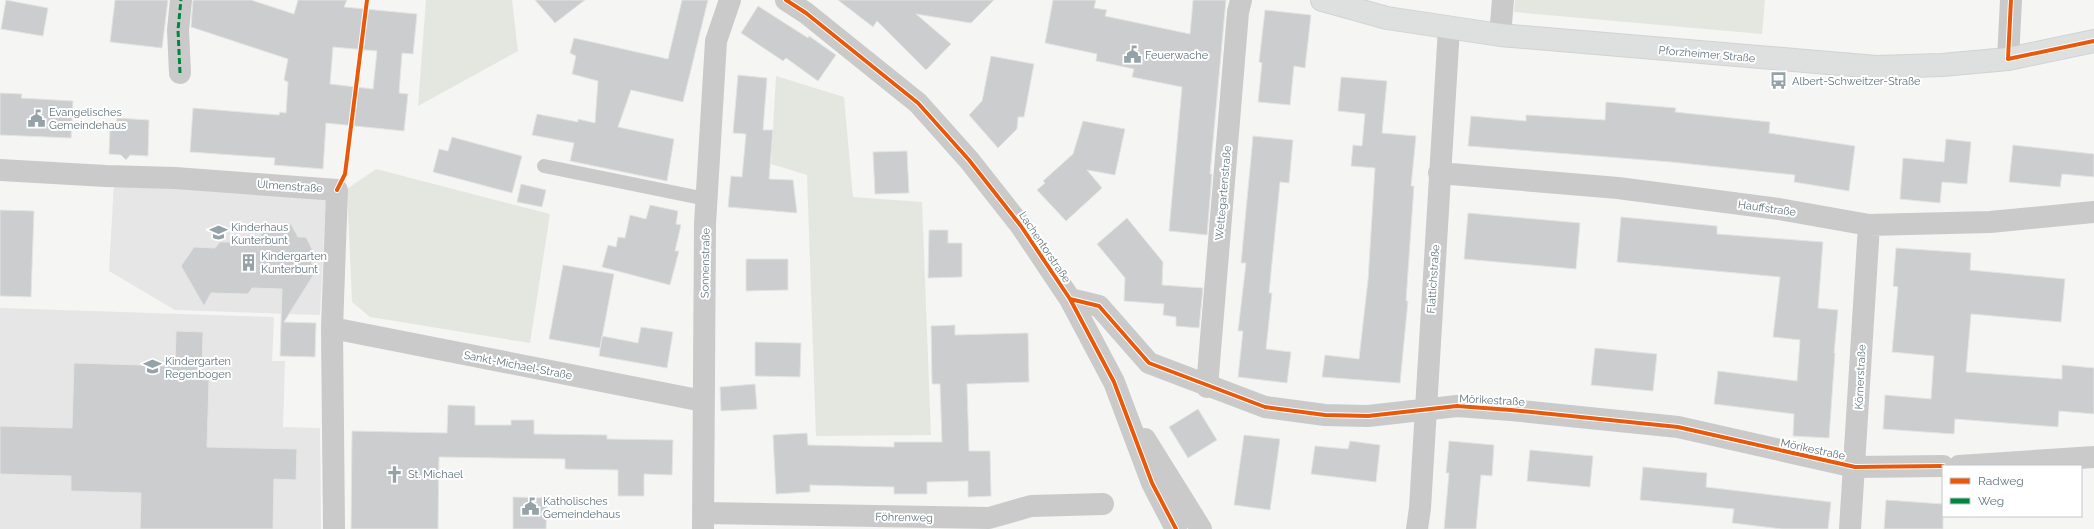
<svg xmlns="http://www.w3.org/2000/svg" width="2094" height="529" font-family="Raleway,sans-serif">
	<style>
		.built { fill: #e5e6e5 }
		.green { fill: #e4e7e0 }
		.building { fill: #cccdce; stroke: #e4e4e3; fill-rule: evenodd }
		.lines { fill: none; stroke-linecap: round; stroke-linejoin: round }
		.secondary-casing { stroke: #d1d3d3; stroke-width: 24 }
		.lane { stroke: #cacacb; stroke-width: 14 }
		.street { stroke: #cacacb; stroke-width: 22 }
		.secondary { stroke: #dedfdf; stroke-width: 22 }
		.quiet { stroke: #00873e; stroke-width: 3; stroke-dasharray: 6 3; stroke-linecap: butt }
		.cycleway-casing { stroke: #fff; stroke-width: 6 }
		.cycleway { stroke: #e8590c; stroke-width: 4 }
		.labels { text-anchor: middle; stroke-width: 4; stroke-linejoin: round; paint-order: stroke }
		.street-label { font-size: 11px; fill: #61757e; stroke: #fff }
		.poi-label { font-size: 11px; fill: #61757e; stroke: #fff; text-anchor: start }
	</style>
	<rect width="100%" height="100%" fill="#f5f5f3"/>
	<path class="built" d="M114,183L326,194L320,315L175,310L109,271Z
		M0,308L274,317L272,361H285L283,427L320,428L321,529H0Z"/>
	<path class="green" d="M426,0H512L518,51L418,106Z
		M1515,0H1765L1762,34L1514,12Z
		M776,76L844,97L853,197L922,202L931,435L816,436L807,175L771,164Z
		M376,169L550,214L530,343L370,317L352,302L347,189Z"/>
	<path class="building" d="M6,0L48,8L43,36L1,29Z
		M115,0H168L162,48L110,42Z
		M193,0H251L294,14L298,0H347L344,7L417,14L413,54L402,53L399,93L408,94L404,131L326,123L323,169L274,165L275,158L190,152L193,108L279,115L280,112L286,113L288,82L284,80L288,59L191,27ZM333,47L377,51L373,89L330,84Z
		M535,0H585L555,23Z
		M682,0H708L683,102L631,90L618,127L674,139L667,181L570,161L574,143L532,135L537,114L578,122V119L595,123L598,81L572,74L576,56L570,53L574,38L668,59Z
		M838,0H994L971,23L916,14L951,44L926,70L877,21L873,27Z
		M1053,0H1096L1094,8L1107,10L1105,16L1190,34L1193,0H1226L1210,174H1212L1207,235L1169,231L1182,87L1132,77L1134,69L1096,61L1097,54L1045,43Z
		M758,6L808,38L809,36L836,55L818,81L786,58L783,61L741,33Z
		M1265,10L1311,15L1305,68L1294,66L1290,105L1258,102L1262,63L1259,62Z
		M991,56L1034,64L1024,117H1018L1017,129L998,148L969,115L982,101Z
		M738,75L767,78L763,130H773L769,179L793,180L797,213L728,207L731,176L742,177L746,134L733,133Z
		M1341,77L1387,81L1382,133L1416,136L1411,186H1414L1406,301H1408L1400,383L1322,377L1325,355L1359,359L1368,280L1375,168L1351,166L1353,145L1362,146L1365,114L1338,111Z
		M0,93L22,94L21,98L73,101L71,138L0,135Z
		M1606,102L1676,108L1675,112L1770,122L1769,133L1855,146L1849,191L1794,182L1795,175L1671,162L1468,146L1471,116L1526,121V115L1605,120Z
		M117,118L149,120L148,156L130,155L126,160L121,155L109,154L110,129L116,130Z
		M1083,121L1125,129L1115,175L1087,170L1102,188L1066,221L1037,190L1045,183L1043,181L1073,154Z
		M1253,136L1293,140L1289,183L1280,182L1269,293H1272L1266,349L1291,352L1287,383L1238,377L1243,331H1238L1246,263H1241Z
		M452,137L522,156L512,193L433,172L439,149L448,151Z
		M1946,139L1971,142L1967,184L1942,182L1940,203L1900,199L1903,158L1944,162Z
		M2013,145L2094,154V177L2062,174L2060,187L2009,182Z
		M907,151L909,193L875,194L873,152Z
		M521,184L546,190L542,207L517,202Z
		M650,205L678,211L676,224L681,225L675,251H679L670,285L602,267L608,245L616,247L618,237L625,238L630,215L646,219Z
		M0,210L34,211L31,297L0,296Z
		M1468,213L1580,223L1576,269L1464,259Z
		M1621,217L1717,226V234L1823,242L1818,308L1838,310L1834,353H1835L1829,438L1793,436L1794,414L1714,404L1718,371L1797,381L1800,340L1773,337L1780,277L1617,262Z
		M1127,218L1163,262L1162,285L1203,288L1199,328L1176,326V317L1163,315L1164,304L1124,301L1125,278L1097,244Z
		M269,224H291L298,237H306L313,251L309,258L316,271L284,322L316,323L315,357L280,356L282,289L252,288L248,294L211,293L204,306L181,266L194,247L215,248L220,242H234L239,236H260Z
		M929,230H948V243H962V277L928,278Z
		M1896,248L1971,253L1970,270L2065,279L2061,322L1971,314L1966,372L2062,379V365L2094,368V414L2059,411L2058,427L1955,419L1954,434L1883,429L1885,395L1931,399L1934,356L1892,352L1898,287L1893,286Z
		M746,259H788V290L746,291Z
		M563,265L614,274L600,348L549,339Z
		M955,325V335L1028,333L1029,382L967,384L969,451H990L991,496L968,497V481L927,482V494H894V487L810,485V492L776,494L773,435L807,433L808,445L894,447V442H942L940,384H932L931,326Z
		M641,327L673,332L667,368L599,356L602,336L638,343Z
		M176,331L203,332L202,380H209L207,447L297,449L296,480L274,479L273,529H140L141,493L71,491V476L0,474V426L72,428L74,363L175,366Z
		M755,342L801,343L800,377L755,376Z
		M1595,348L1657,354L1653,391L1591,385Z
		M755,384L757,409L721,411L720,387Z
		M448,405L475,406V425H511V420H534V434L607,435V439L673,440L672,475L644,474V496H618V470L565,469V459L439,457L438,529H351L352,431L447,433Z
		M1198,409L1217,440L1188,458L1169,427Z
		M1244,435L1280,439L1270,510L1234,505Z
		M1350,441L1380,445L1376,482L1311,474L1315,446L1348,449Z
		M1449,441L1494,445L1492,476L1481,475L1476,529H1444L1449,473H1446Z
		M1530,450L1593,456L1590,487L1527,481Z
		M1643,467L1707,473L1706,487L1831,502L1828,529H1782L1732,523L1734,509L1640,500Z
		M513,497L547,498L546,529H513Z
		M1886,500L1943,504V529H1884Z"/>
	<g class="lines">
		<defs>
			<path id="secondary" d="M1322,0L1387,18L1500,35L1876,67L1942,65L2008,59L2094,41"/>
		</defs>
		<use href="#secondary" class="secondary-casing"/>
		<path class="lane" d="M544,166L706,199"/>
		<path class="street" d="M786,0L806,13L918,103L969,160L1021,226L1070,299L1114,382L1152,483L1176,529
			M1500,35L1503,0
			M2008,59L2011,0
			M180,73L178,30L181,0
			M0,170L106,176L175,178L337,190L332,328L334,529
			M1439,173L1618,188L1779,209L1869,225L1990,222L2094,212
			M1070,299L1099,306L1149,363L1265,407L1325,415L1368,416L1457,406L1511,410L1678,427L1855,467L1943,466
			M332,328L703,401
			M1207,387L1238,12L1241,0
			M1145,439L1201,529
			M1959,466L2094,457
			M703,513L989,518L1031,506L1103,504
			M703,529L705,224L716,41L730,0
			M1417,529L1420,508L1449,28
			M1850,529L1869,225"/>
		<use href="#secondary" class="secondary"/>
		<path class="quiet" d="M180,73L178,30L181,0"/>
		<defs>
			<path id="cycleway" d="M786,0L806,13L918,103L969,160L1021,226L1070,299L1114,382L1152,483L1176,529
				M2011,0L2008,59L2094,41
				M337,190L345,174L367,0
				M1070,299L1099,306L1149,363L1265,407L1325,415L1368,416L1457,406L1511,410L1678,427L1855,467L1943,466"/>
		</defs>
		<use href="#cycleway" class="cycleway-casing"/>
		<use href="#cycleway" class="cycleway"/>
	</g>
	<defs>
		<symbol id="civic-bare" viewBox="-9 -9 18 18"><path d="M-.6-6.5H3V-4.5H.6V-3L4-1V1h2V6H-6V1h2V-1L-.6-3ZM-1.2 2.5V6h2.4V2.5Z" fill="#95a2a7" stroke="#fff" stroke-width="2.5" paint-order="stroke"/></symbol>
		<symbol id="bus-bare" viewBox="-9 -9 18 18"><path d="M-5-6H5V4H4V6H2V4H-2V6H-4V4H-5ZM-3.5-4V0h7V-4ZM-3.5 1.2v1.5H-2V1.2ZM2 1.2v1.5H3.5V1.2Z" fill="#95a2a7" stroke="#fff" stroke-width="2.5" paint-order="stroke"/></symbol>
		<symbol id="school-bare" viewBox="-9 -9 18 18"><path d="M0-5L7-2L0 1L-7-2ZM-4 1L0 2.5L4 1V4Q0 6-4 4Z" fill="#95a2a7" stroke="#fff" stroke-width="2.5" paint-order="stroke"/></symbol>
		<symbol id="building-bare" viewBox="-9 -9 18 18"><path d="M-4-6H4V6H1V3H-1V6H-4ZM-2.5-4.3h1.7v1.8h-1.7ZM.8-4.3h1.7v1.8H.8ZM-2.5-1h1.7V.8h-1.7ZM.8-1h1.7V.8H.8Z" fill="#95a2a7" stroke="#fff" stroke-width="2.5" paint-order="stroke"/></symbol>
		<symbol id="church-bare" viewBox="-9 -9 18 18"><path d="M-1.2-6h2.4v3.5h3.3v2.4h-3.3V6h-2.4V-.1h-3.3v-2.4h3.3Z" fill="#95a2a7" stroke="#fff" stroke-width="2.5" paint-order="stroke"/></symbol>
	</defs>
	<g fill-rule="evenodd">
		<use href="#civic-bare" x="1120" y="42" width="25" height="25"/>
		<use href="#bus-bare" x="1766" y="68" width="25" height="25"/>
		<use href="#civic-bare" x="24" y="106" width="25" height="25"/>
		<use href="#school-bare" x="206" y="220" width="25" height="25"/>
		<use href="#building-bare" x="236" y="250" width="25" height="25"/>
		<use href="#school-bare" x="140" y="354" width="25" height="25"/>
		<use href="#church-bare" x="382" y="462" width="25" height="25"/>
		<use href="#civic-bare" x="518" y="494" width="25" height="25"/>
	</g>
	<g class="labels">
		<g class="street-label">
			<text transform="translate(1707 54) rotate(5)" y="4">Pforzheimer Straße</text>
			<text transform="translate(290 186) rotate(4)" y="4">Ulmenstraße</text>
			<text transform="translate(1223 193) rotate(-85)" y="4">Wettegartenstraße</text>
			<text transform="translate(1767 208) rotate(8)" y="4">Hauffstraße</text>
			<text transform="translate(1045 247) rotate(56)" y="4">Lachentorstraße</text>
			<text transform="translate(705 263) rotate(-89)" y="4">Sonnenstraße</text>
			<text transform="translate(1433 279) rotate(-86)" y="4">Flattichstraße</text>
			<text transform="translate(518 365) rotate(11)" y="4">Sankt-Michael-Straße</text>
			<text transform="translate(1860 377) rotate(-87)" y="4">Körnerstraße</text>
			<text transform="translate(1492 400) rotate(3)" y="4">Mörikestraße</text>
			<text transform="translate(1813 449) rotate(12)" y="4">Mörikestraße</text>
			<text transform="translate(904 517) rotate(1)" y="4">Föhrenweg</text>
		</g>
		<g class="poi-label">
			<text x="1145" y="59">Feuerwache</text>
			<text x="1792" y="85">Albert-Schweitzer-Straße</text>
			<text x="49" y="116">Evangelisches<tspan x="49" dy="13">Gemeindehaus</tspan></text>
			<text x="231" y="231">Kinderhaus<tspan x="231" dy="13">Kunterbunt</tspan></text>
			<text x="261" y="260">Kindergarten<tspan x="261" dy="13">Kunterbunt</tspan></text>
			<text x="165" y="365">Kindergarten<tspan x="165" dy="13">Regenbogen</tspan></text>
			<text x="408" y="478">St. Michael</text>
			<text x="543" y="505">Katholisches<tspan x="543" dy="13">Gemeindehaus</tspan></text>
		</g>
	</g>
	<rect x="1942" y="465" width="140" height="52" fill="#ffffff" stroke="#c0c8cb"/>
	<rect x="1950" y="478" width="20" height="6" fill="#e8590c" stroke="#c0c8cb"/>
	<text x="1978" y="485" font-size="12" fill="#61757e">Radweg</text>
	<rect x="1950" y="498" width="20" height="6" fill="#00873e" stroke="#c0c8cb"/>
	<text x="1978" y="505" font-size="12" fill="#61757e">Weg</text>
</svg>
